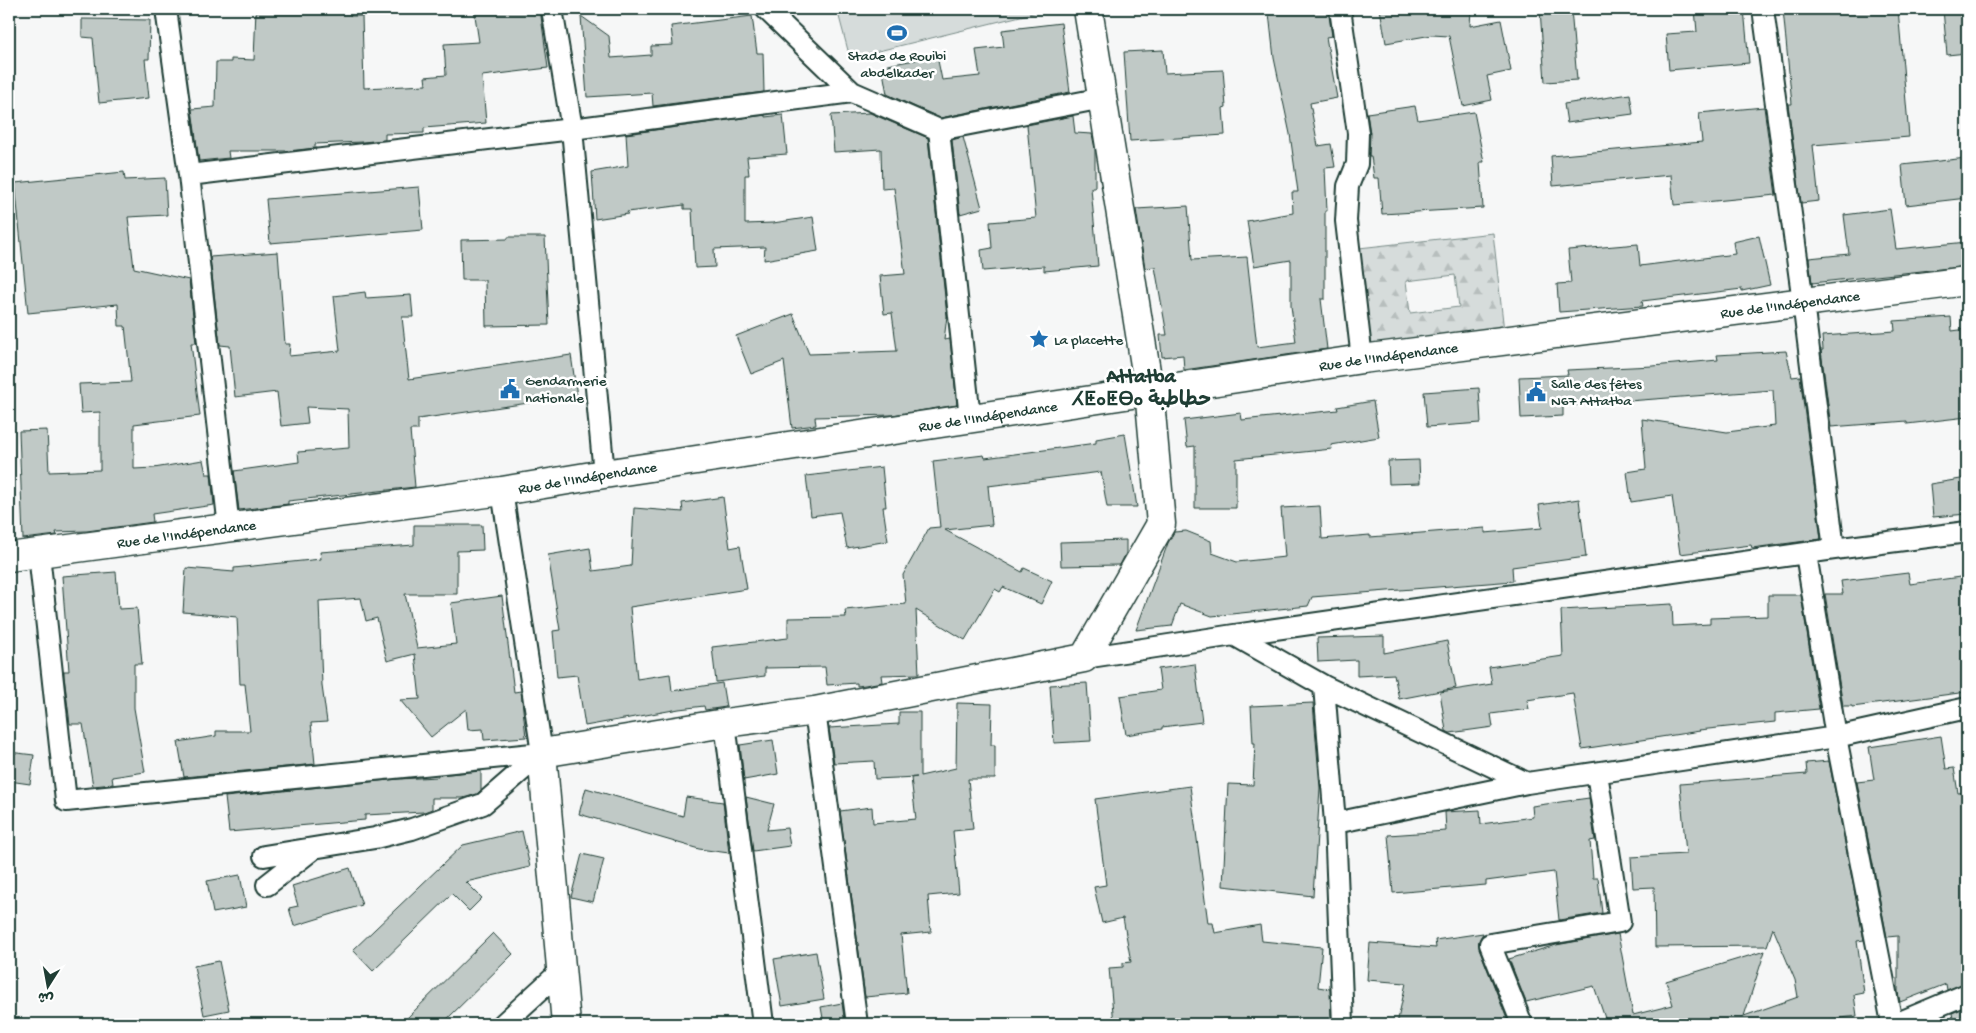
<svg xmlns="http://www.w3.org/2000/svg" width="1976" height="1033" font-family="'Gochi Hand','Playpen Sans Arabic','Noto Sans Tifinagh',sans-serif">
	<style>
		.forest { fill: url(#forest-firs); stroke: #7a8c88; fill-rule: evenodd }
		.garden { fill: #d6dcdb; stroke: #7a8c88 }
		.building { fill: #c0c9c6; stroke: #1f3d34 }
		.lines { fill: none; stroke-linecap: round; stroke-linejoin: round }
		.minor-casing { stroke: #1f3d34; stroke-width: 24 }
		.secondary-casing { stroke: #1f3d34; stroke-width: 31 }
		.minor { stroke: #fff; stroke-width: 20 }
		.secondary { stroke: #fff; stroke-width: 28 }
		.labels { text-anchor: middle; stroke-width: 5; stroke-linejoin: round; paint-order: stroke }
		.poi-label { font-size: 15px; fill: #1f3d34; stroke: #fff; text-anchor: start }
		.street-label { font-size: 15px; fill: #1f3d34; stroke: #fff }
		.district-label { font-size: 20px; font-weight: bold; fill: #1f3d34; stroke: #fff }
	</style>
	<defs>
		<pattern id="forest-firs" width="22" height="20" patternUnits="userSpaceOnUse" patternTransform="scale(1.25)"><rect width="22" height="20" fill="#d6dcdb"/><path d="M5 1l3.5 6h-7zM16 11l3.5 6h-7z" fill="#b7bebd"/></pattern>
	</defs>
	<rect width="100%" height="100%" fill="#f6f7f7"/>
	<filter id="ink" filterUnits="userSpaceOnUse"><feTurbulence type="fractalNoise" baseFrequency=".02" numOctaves="2"/><feDisplacementMap in="SourceGraphic" scale="10" xChannelSelector="R" yChannelSelector="G"/><feConvolveMatrix kernelMatrix="1 2 1 2 8 2 1 2 1" color-interpolation-filters="sRGB"/></filter>
	<g filter="url(#ink)">
		<path class="forest" d="M1493,233L1504,331L1371,346L1359,248ZM1455,275L1459,307L1410,313L1406,281Z"/>
		<path class="garden" d="M837,9H1049L850,58Z"/>
		<path class="building" d="M256,9H351V16H362L364,88L426,85L425,77L446,75L444,44L479,42L474,9H540L548,68L482,76L486,123L424,128V133L385,134V140L362,142L315,144V148L288,151H228L229,158L199,161L192,109L215,107L216,62H231V59L254,60Z
			M1310,9H1328L1332,36L1326,37L1337,98L1310,103L1318,146L1331,144L1335,167L1325,168L1327,211H1325V299H1321L1327,349L1184,370L1183,355L1162,357L1160,335H1167L1155,267L1145,268L1136,209L1188,206L1192,260L1247,257L1257,347L1296,342L1291,306V260L1254,266L1247,221L1293,213L1292,192H1298L1290,134L1274,58L1269,13Z
			M1380,9H1471L1470,26L1501,20L1511,71L1487,76L1492,100L1463,106L1449,36L1432,35L1386,43Z
			M1540,9H1571L1577,80L1545,82Z
			M1695,9H1744L1749,63L1669,70L1666,34L1697,32Z
			M1783,9H1898L1909,137L1813,145L1819,201L1801,203L1788,104H1792Z
			M1943,9H1967V53L1947,55Z
			M581,16L609,36L611,58L651,55V46L673,45L671,26L752,16L757,53H763L764,92L653,106L652,93L587,97Z
			M82,19L150,20L149,59H145L149,98L99,103L93,38L82,37Z
			M1061,23L1070,92L940,118L887,94L882,66L937,56L942,80L980,76L976,50L1004,47L1002,30Z
			M1163,50L1165,73L1223,70L1226,107L1223,108L1225,135L1130,141L1124,52Z
			M1630,94L1633,114L1567,123L1564,104Z
			M1415,106L1418,120L1474,112L1484,162H1480L1483,208L1382,214L1379,178H1374L1371,156H1369L1370,133L1367,113Z
			M1764,107L1776,195L1674,205L1671,175L1553,186L1551,156L1702,142L1699,113Z
			M870,113L928,138L947,316L944,340L950,339L957,405L892,415L815,417L816,425L792,428L784,361L751,374L736,336L793,314L809,354L897,351L892,313L884,314L880,276L905,274L894,188L882,189L881,149L834,152L831,115Z
			M765,115V117L783,115L787,154L747,157L749,175H745V224L773,223L813,217L818,251L764,260L765,247L714,249L715,267L695,268L692,209H684V205L627,212L628,214L595,219L592,172L628,166L626,134Z
			M1073,116L1075,133L1092,134L1095,149V188H1091L1098,266L1044,271V266L983,271L981,250L992,248L990,222L1036,218L1027,125Z
			M963,137L982,208L960,214L952,140Z
			M1967,158V198L1906,205L1902,165Z
			M124,172L125,180L165,178L167,215L128,217L134,268L189,280L196,343H191L200,416L134,424V469L154,468L203,460L206,474H211L214,505L152,514L153,522L87,531L56,532L57,535L23,539L19,431L47,430L49,472L100,470V412L81,413L79,384L131,382L125,326H119L118,304L28,313L15,183Z
			M419,187L423,230L270,243L266,199Z
			M1890,209L1896,249L1967,242V266L1812,283L1809,258L1849,254L1844,215Z
			M1759,236L1770,285L1742,291V289L1642,301L1643,306L1559,312L1557,284L1571,283L1568,250L1638,244L1640,266L1735,254L1733,242Z
			M508,237H545L549,325L486,326L485,280H462L461,240L508,239Z
			M278,252L285,344H290L289,356L340,351L334,296L365,292L366,298L411,295L413,317H402L409,379L571,355L577,396L418,419V430H410L415,487L288,501V504L239,510L234,471L299,462L298,452L349,448L348,409L306,407L308,423L281,426L277,392L235,397L230,346L220,345L210,257Z
			M1951,317L1952,331L1967,329V417L1907,424V421L1831,427L1821,350H1823L1822,336L1895,331L1894,321Z
			M1786,351L1792,377L1800,376L1821,539L1752,548L1751,545L1680,554L1672,496L1631,502L1627,472L1646,469L1642,419L1727,432L1775,426L1773,390L1563,406V416L1521,418L1519,377L1568,375L1567,370L1653,366L1718,360L1717,355Z
			M1479,388L1481,423L1427,427L1424,392Z
			M1373,401L1379,437L1331,445L1332,449L1236,459V508H1195V446L1187,447L1184,420L1241,413L1242,420L1338,410L1337,407Z
			M1125,434L1137,507H1107L1101,472L988,486L992,525L945,530L1022,572L1024,568L1052,581L1041,604L1003,587L1000,592L995,589L965,640L916,610L919,674L881,675L882,682L865,685L857,686V683L827,685L825,667L765,668V676L716,682L712,647L788,638V618L846,617L845,610L906,604L903,575L929,528L940,527L933,461L984,455L985,458L1096,443V439Z
			M1419,460L1420,483L1389,484L1388,461Z
			M882,467L886,507H883L888,541L847,548L840,512L811,516L806,476Z
			M1967,478V514L1933,517L1930,484Z
			M723,497L730,548L740,546L747,589L630,607L637,679L670,674L672,691L722,683L726,707L705,710L704,706L679,709L585,726L577,675L557,677L553,631L560,630L548,555L590,548L593,571L631,566L634,508L683,512L682,503Z
			M1579,499L1586,557L1512,567L1513,581L1312,597L1308,606L1212,616L1180,604L1172,626L1136,630L1168,543L1174,532L1186,531L1211,541L1212,553L1237,562L1285,557L1281,508L1320,506L1322,539L1370,535V537L1485,528V533L1542,528L1539,505Z
			M414,525H482L483,550L457,551V594H405L417,648L456,644L451,603L502,596L514,692L521,691L526,737L484,740L483,729L468,730L466,709L431,737L400,700L420,699L415,654L387,661L377,618L366,621L361,598L319,601L322,686L327,722L311,723L315,764L184,777L178,742L216,736V731H250L245,684H240L237,617L183,612L186,568L234,572V568L321,559L320,552L414,545Z
			M1126,540V553L1120,565L1061,566L1060,542Z
			M116,572L119,609L137,608L142,664H134V708L145,772L112,777L113,784L93,786L83,724H70L64,676V671H69L62,576Z
			M1908,573L1910,584L1967,576V692L1852,707V706H1843L1825,594H1843L1841,581Z
			M1768,595H1801L1819,709L1775,713V722L1699,730L1700,731L1582,749L1573,693L1527,700L1529,709L1491,714L1493,727L1450,733L1446,731L1440,692L1492,684L1489,667L1563,656L1561,610L1672,604L1673,626L1710,624V618L1768,616Z
			M1384,636V653L1447,641L1456,688L1399,699L1394,674L1357,676V660L1318,662L1317,638Z
			M1195,664L1202,722L1162,727V729L1126,735L1120,696L1161,690L1158,669Z
			M1087,683L1091,741L1054,743L1050,685Z
			M957,703L992,704L991,745H995V779H968L973,829L953,831L959,893L928,896L931,932L901,935L907,993L865,997L840,811L872,807L873,823L916,819L911,778L917,777L875,779L874,761L834,763L829,728L899,724V712H920V776L956,768Z
			M1313,703L1320,788L1313,896L1223,886L1228,784L1253,785L1255,743H1253L1251,706Z
			M1941,736L1946,769L1954,768L1958,793L1967,792V982L1947,990L1946,984L1900,1002L1898,992V936L1887,937L1857,782L1874,780L1869,747Z
			M773,740L778,774L744,780L740,745Z
			M9,752L34,755L30,784L9,781Z
			M1829,761L1864,940L1857,941L1864,993L1854,995L1857,1016L1793,1024H1607L1594,986L1526,1002L1509,959L1556,945L1618,934L1633,1015L1673,1005L1666,981L1765,951L1744,1016L1798,997L1795,980L1773,928L1767,946L1655,947L1654,887L1633,888L1631,857L1686,854L1680,784L1807,774L1806,763Z
			M481,771V790L477,794L463,798H432V809L424,812L365,815V820L229,832L225,797L398,779L438,777V775Z
			M1190,786L1208,923H1213L1215,933L1260,925L1262,941L1322,947L1318,987L1330,989L1331,1020L1306,1024H1114L1109,968L1123,967V963L1131,962L1123,918L1102,923L1094,887L1106,885L1095,799Z
			M586,788L683,816L686,797L723,802L729,853L699,849L579,814Z
			M746,797L774,804L767,830L787,828L790,846L753,851Z
			M1589,798L1595,840L1590,841L1593,878H1598L1602,913L1559,920L1554,872L1486,881V885L1393,893L1388,835L1446,831L1445,812L1480,810L1481,824L1533,817L1532,806Z
			M522,831L530,867L466,882L482,898L469,911L452,894L373,971L353,950L463,845Z
			M582,854L604,859L593,902L571,897Z
			M350,868L362,905L294,926L289,908L298,906L292,886Z
			M240,875L246,907L213,913L207,881Z
			M493,933L513,954L442,1024H401Z
			M1483,933L1479,941V948L1509,1024H1397L1406,983L1367,980L1370,943L1436,948L1435,940Z
			M816,952L824,999L782,1006L774,959Z
			M219,961L229,1010L204,1015L194,966Z
			M842,1003L845,1024H824L821,1007Z
			M1967,1007V1024H1954L1952,1013Z"/>
		<g class="lines">
			<defs>
				<path id="minor" d="M166,9L189,175L229,528
					M552,9L572,129L604,474
					M766,9L852,92L939,130L1103,98
					M1340,9L1358,133L1357,164L1348,186L1346,221L1362,359
					M1763,9L1803,302L1834,549
					M939,130L970,418
					M189,175L572,129L852,92
					M502,491L542,753
					M39,554L66,801L542,753
					M1806,554L1836,737L1892,1023
					M1234,635L1324,686L1527,783L1836,737L1967,708
					M1084,658L1234,635L1834,549L1967,532
					M1324,686L1335,823L1527,783
					M815,711L857,1024
					M725,723L763,1024
					M1335,823L1343,1024
					M264,856L375,838L412,829L483,804L542,753
					M267,885L313,849
					M503,1024L561,971
					M1522,1024L1490,944L1620,922L1597,773
					M1891,1024L1905,1020L1967,994"/>
				<g id="secondary">
					<path id="s1" d="M9,557L502,491L604,474L1362,359L1967,281"/>
					<path d="M566,1024L542,753L725,723L815,711L1084,658L1161,524L1149,390L1088,9"/>
				</g>
			</defs>
			<use href="#minor" class="minor-casing"/>
			<use href="#secondary" class="secondary-casing"/>
			<use href="#minor" class="minor"/>
			<use href="#secondary" class="secondary"/>
		</g>
	</g>
	<defs>
		<symbol id="stadium-bare" viewBox="-9 -9 18 18"><path d="M0-5a6.5 5 0 1 0 0 10a6.5 5 0 1 0 0-10ZM-3.5-1.8h7v3.6h-7Z" fill="#1f6fb2" stroke="#fff" stroke-width="2.5" paint-order="stroke"/></symbol>
		<symbol id="sight-bare" viewBox="-9 -9 18 18"><path d="M0-6L1.8-2.2L6-1.7L2.9 1.2L3.7 5.4L0 3.3L-3.7 5.4L-2.9 1.2L-6-1.7L-1.8-2.2Z" fill="#1f6fb2" stroke="#fff" stroke-width="2.5" paint-order="stroke"/></symbol>
		<symbol id="civic-bare" viewBox="-9 -9 18 18"><path d="M-.6-6.5H3V-4.5H.6V-3L4-1V1h2V6H-6V1h2V-1L-.6-3ZM-1.2 2.5V6h2.4V2.5Z" fill="#1f6fb2" stroke="#fff" stroke-width="2.5" paint-order="stroke"/></symbol>
	</defs>
	<g fill-rule="evenodd">
		<use href="#stadium-bare" x="883" y="19" width="28" height="28"/>
		<use href="#sight-bare" x="1025" y="325" width="28" height="28"/>
		<use href="#civic-bare" x="496" y="375" width="28" height="28"/>
		<use href="#civic-bare" x="1522" y="378" width="28" height="28"/>
	</g>
	<g class="labels">
		<g class="poi-label">
			<text x="897" y="60" text-anchor="middle">Stade de Rouibi<tspan x="897" dy="17">abdelkader</tspan></text>
			<text x="1054" y="344">La placette</text>
			<text x="525" y="385">Gendarmerie<tspan x="525" dy="17">nationale</tspan></text>
			<text x="1551" y="388">Salle des fêtes<tspan x="1551" dy="17">N67 Attatba</tspan></text>
		</g>
		<g class="street-label">
			<text dy="5" stroke="none"><textPath href="#s1" startOffset="1799">Rue de l'Indépendance</textPath></text>
			<text dy="5" stroke="none"><textPath href="#s1" startOffset="1394">Rue de l'Indépendance</textPath></text>
			<text dy="5" stroke="none"><textPath href="#s1" startOffset="989">Rue de l'Indépendance</textPath></text>
			<text dy="5" stroke="none"><textPath href="#s1" startOffset="584">Rue de l'Indépendance</textPath></text>
			<text dy="5" stroke="none"><textPath href="#s1" startOffset="179">Rue de l'Indépendance</textPath></text>
		</g>
		<g class="district-label">
			<text x="1141" y="382">Attatba<tspan x="1141" dy="23">ⵃⵟⴰⵟⴱⴰ حطاطبة</tspan></text>
		</g>
	</g>
	<rect width="1976" height="1033" fill="none" stroke="#fff" stroke-width="30"/>
	<rect x="15" y="15" width="1946" height="1003" fill="none" stroke="#1f3d34" stroke-width="2" filter="url(#ink)"/>
	<g transform="translate(48 986) rotate(191)" stroke="#ffffff" stroke-width="4" paint-order="stroke">
	<path d="M0-4L9 19L0 12L-9 19Z" fill="#1f3d34"/>
	<text y="-8" font-size="14" font-weight="bold" text-anchor="middle" fill="#1f3d34">ش</text>
	</g>
</svg>
